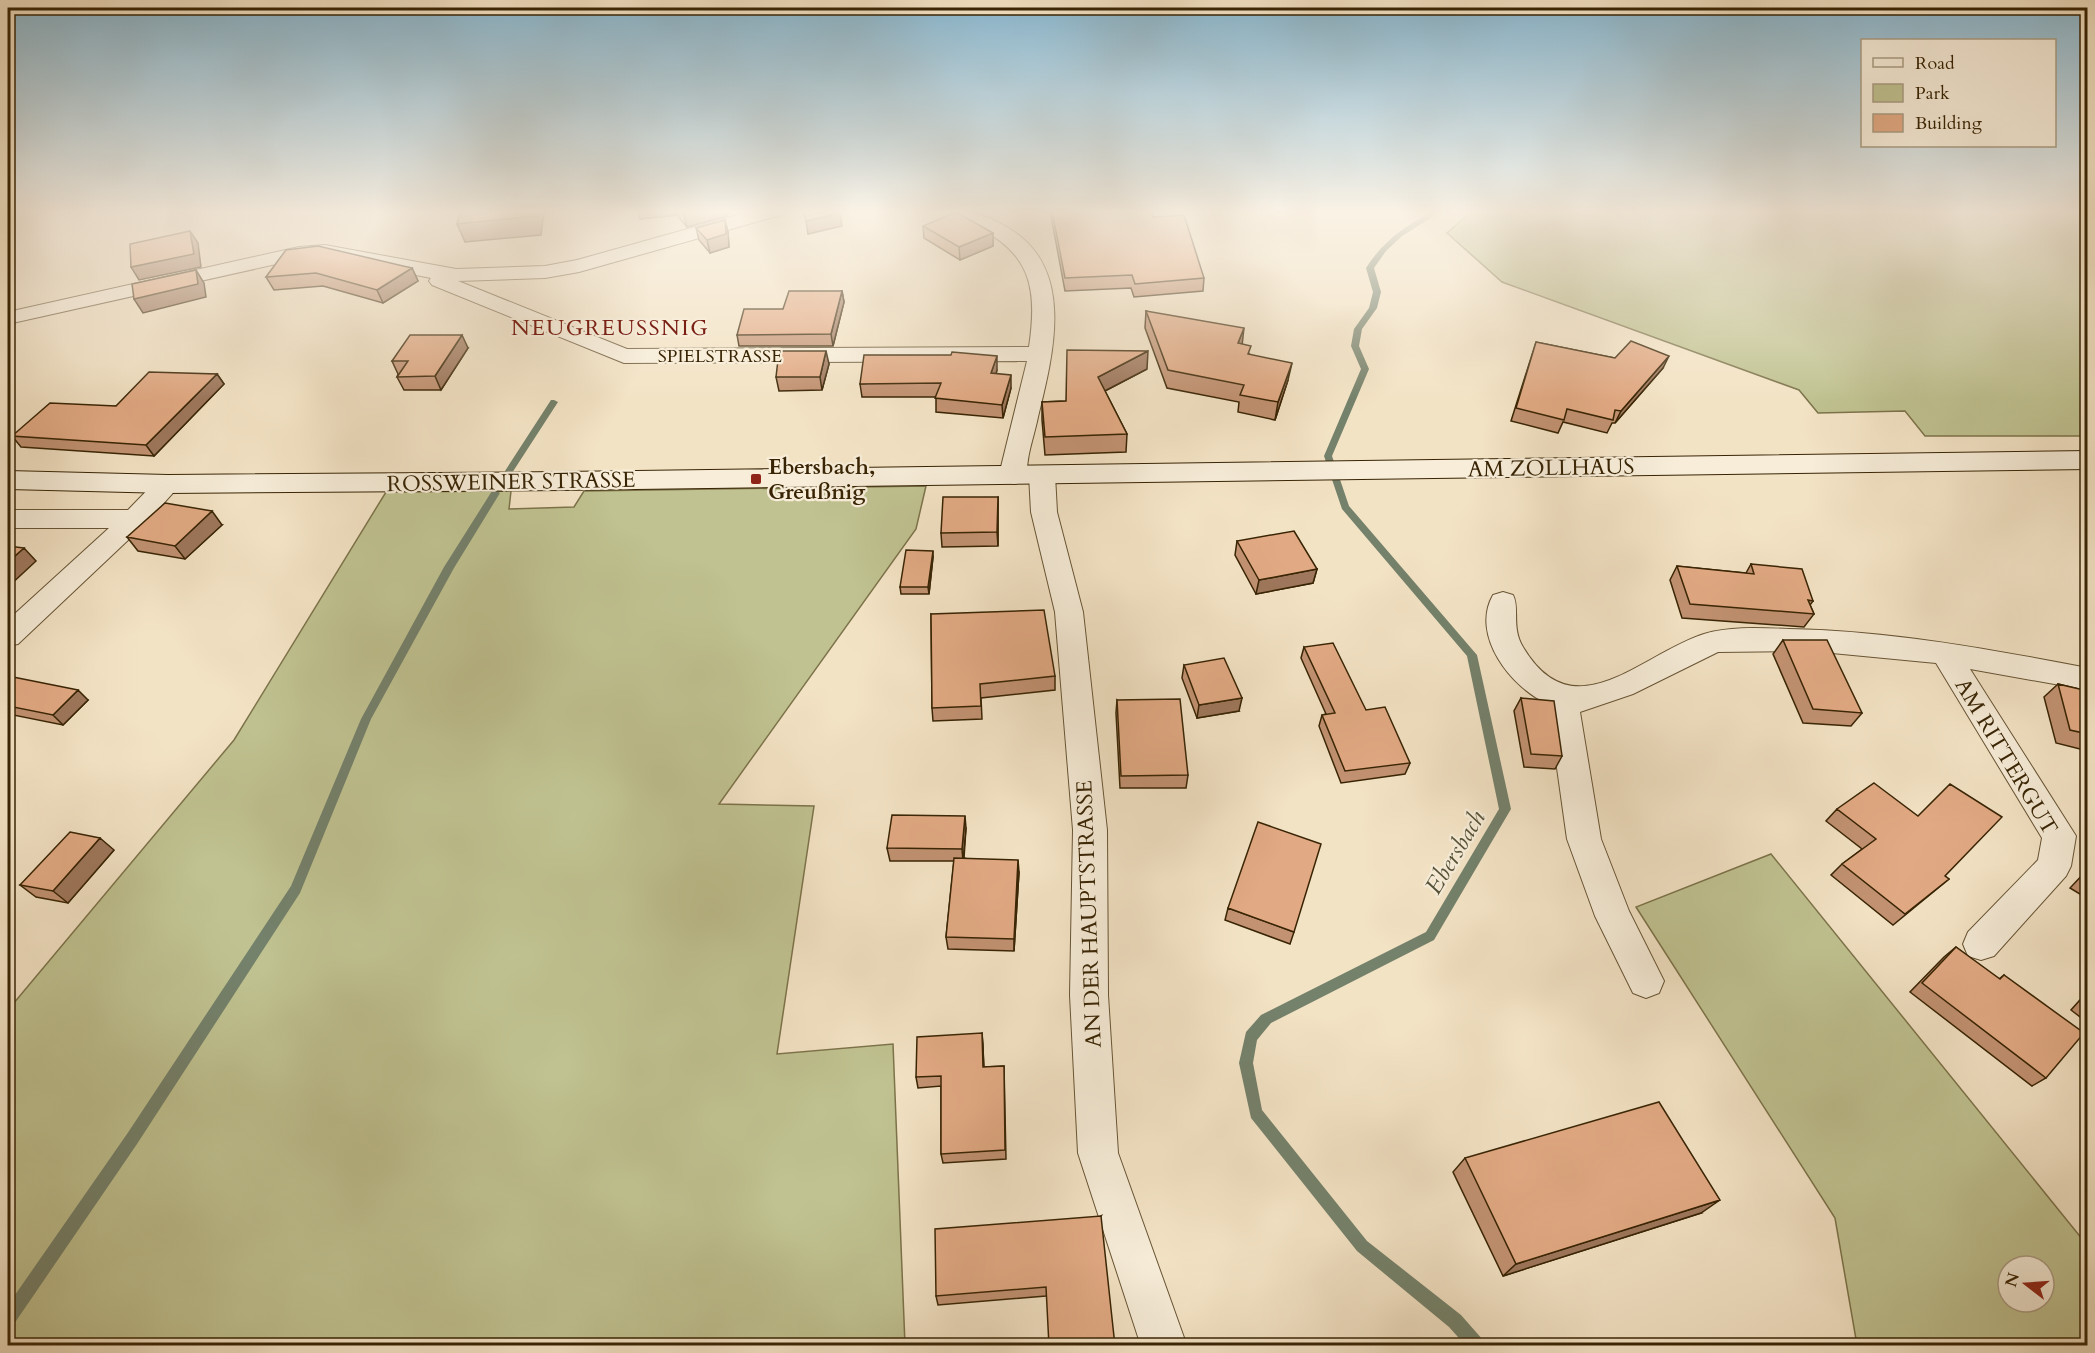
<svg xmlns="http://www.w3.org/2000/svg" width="2095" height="1353" font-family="Cardo,serif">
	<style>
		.green { fill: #c0c291; stroke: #7c734a; stroke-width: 1.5; fill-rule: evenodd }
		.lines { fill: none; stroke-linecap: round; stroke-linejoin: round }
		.stream { fill: #74816b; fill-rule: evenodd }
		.minor-casing { stroke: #675434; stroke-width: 2 }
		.secondary-casing { stroke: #382404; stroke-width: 2 }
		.minor { fill: #f7edd9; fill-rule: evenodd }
		.secondary { fill: #f7edd9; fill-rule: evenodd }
		.wall { fill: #c29272; stroke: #382404; stroke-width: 1.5 }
		.shaded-wall { fill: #9e775c; stroke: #382404; stroke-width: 1.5 }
		.building { fill: #e2aa84; stroke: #382404; stroke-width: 1.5 }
		.poi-dot { fill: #8f2418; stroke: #f7edd9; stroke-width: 2 }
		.labels { text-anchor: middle; stroke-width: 4.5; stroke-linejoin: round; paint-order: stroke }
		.far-street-label { font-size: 18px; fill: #382404; stroke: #f7edd9 }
		.far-quarter-label { font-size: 22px; letter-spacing: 1.5px; fill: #7a1f14; stroke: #f7edd9 }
		.poi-label { font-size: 22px; font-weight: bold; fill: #382404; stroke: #f7edd9; text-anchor: start }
		.street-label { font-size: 22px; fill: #382404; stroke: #f7edd9 }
		.water-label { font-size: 24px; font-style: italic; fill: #565237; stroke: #f7edd9 }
	</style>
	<rect width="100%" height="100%" fill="#f3e3c5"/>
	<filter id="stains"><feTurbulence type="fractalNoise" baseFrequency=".00333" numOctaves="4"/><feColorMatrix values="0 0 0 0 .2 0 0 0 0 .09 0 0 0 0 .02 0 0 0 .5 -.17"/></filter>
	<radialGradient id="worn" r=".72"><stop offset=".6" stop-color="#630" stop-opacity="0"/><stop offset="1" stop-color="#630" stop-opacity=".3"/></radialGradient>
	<path class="green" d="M1472,211H2087V436H1925L1905,411L1818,413L1799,390L1502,282L1447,233Z
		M926,486L916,529L719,804L814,806L777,1054L893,1044L905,1345H8V1010L234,740L386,492L511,491L509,509L574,507L584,491Z
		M1771,854L2087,1245V1345H1857L1835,1218L1636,907ZM2008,1266H2044V1302H2008Z"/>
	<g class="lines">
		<path class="stream" d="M1434,211H1442L1402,236L1386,251L1374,268L1381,292L1377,308L1362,329L1359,346L1369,369L1332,456L1349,506L1477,655L1511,809L1434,940L1271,1023L1257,1040L1253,1063L1262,1110L1367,1241L1461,1315L1483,1340L1485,1346H1466L1449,1327L1357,1251L1251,1118L1239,1063L1246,1032L1261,1015L1426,932L1499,809L1467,656L1342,509L1324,456L1361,369L1351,346L1354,329L1369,308L1373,292L1366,268C1383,241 1406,225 1434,211Z
			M551,400H554L558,402L512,473H506L505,471Z
			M495,490L500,493L454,568L371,719L300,893L137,1144L14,1324L8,1326V1305L127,1134L291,886L361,719L444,567L492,491Z"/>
		<defs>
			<path id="minor" d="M752,211H784L781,215L579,272L545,278L458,281L627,349L1029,347C1037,293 1033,256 981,229C971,224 955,220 948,211C975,211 995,218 1016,233C1075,275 1052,359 1038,417C1034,437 1026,456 1027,476L1023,482L1014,484L1005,482L1001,476V467L1027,361L624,363L432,285L429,281L431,278L325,257L299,259L8,324V312L299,247L325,245L456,269L545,266L577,260Z
				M1042,467L1051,469L1055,475L1057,512L1083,612L1107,830L1108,995L1118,1153L1187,1346H1141L1078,1153L1070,995L1073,830L1055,612L1031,512L1029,475L1033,469Z
				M168,476L177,478L181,484L144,525L18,644L8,646V620L109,528H8V510H128L159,478Z
				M1503,592L1513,595C1520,608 1511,627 1523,647C1574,733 1641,654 1704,634C1730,626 1762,628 1790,629C1891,631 1989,649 2088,668V690L1970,669L2076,836L2071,866L2066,876L1994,956L1981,960L1968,956L1963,944L1968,932L2038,860L2042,838L1936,663L1811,651L1718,652L1633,694L1580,712L1601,839L1629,911L1664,981L1659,993L1646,998L1633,993L1595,916L1567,839L1548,704C1511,688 1470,635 1493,595Z"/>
			<path id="secondary" d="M2088,451V469L562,490L168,493L8,489V471L168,475L562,472Z"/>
		</defs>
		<use href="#minor" class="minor-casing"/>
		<use href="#secondary" class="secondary-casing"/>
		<use href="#minor" class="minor"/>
		<use href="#secondary" class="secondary"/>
	</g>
	<path class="wall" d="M638,211H726L727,216L687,227L677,215L640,219Z
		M1050,211H1151L1153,217L1204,278L1203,291L1134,297L1131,288L1065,291Z
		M725,220L728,232L729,247L710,253L699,240L696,228Z
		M923,226L993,233V246L960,260L924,238Z
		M286,250L412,268L418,281L383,303L323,286L274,290L266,277Z
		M842,291L844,302L833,346H739L737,335L783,309Z
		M1146,311L1242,344L1250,355L1288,380L1275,420L1238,412L1239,402L1167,388L1145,328Z
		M1536,342L1663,368L1615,423H1612L1607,433L1563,422L1558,433L1511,421Z
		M468,348L441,390H404L397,377L398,374L392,361Z
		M829,364L822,390L779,391L776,377Z
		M1147,369L1105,391L1127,434L1126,452L1045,455L1042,420V402L1066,401Z
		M997,370L996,374L1011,388L1003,418L936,412V397H862L860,384Z
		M217,374L224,384L154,456L21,447L12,436L116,406Z
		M998,497V546L942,547L941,533Z
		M222,525L185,559L138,551L127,537Z
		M1237,541L1317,569L1313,583L1256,594L1235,555Z
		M933,557L929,594H901L900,587Z
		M1751,564L1813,601L1810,605L1814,614L1804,627L1682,618L1670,580L1677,566L1746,573Z
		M931,614L1055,676V690L981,698L982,719L933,721L932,708Z
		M1783,640L1862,713L1851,726L1803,723L1773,654Z
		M1304,647L1366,710L1410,763L1405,774L1341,783L1319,726L1322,715L1326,714L1301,658Z
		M1184,665L1239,711L1197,718L1182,678Z
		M8,676L88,700L63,725L8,714Z
		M2058,684L2088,691V751L2056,743L2044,697Z
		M1521,698L1562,756L1555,769L1524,767L1514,711Z
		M1117,700L1188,775L1186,788H1120L1116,713Z
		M1837,809L1945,876L1949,879L1893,925L1831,875L1842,864L1862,849L1826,821Z
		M966,828L964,858L1019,872L1014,951L948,949L946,937L954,861H890L887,848Z
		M114,850L68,903L36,897L20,885Z
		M2088,869V899L2070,888Z
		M1228,908L1294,932L1290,944L1225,920Z
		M1956,947L1999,979L2004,975L2046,1078L2032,1086L1910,992L1944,957Z
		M2088,991V1023L2071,1010Z
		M982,1033L984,1067L1004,1066L1006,1159L943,1163L941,1154V1086L918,1088L916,1077Z
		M1465,1158L1701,1213L1503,1276L1453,1172Z
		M1101,1216L1046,1296L938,1305L936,1296Z"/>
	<path class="shaded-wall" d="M535,211H544L541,235L465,242L457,224Z
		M638,211H675L677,215L640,219Z
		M683,211H726L727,216L687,227Z
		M840,213L842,226L808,234L806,221Z
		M725,220L728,232L729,247L710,253L707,240Z
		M190,231L198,243L201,267L139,280L131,267Z
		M993,233V246L960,260L959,247Z
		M412,268L418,281L383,303L377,290Z
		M196,270L204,283L206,297L143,313L134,299Z
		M842,291L844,302L833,346L831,334Z
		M1244,328L1242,346L1238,343Z
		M462,335L468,348L441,390L435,376Z
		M826,351L829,364L822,390L820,377Z
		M1148,351L1147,369L1097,395L1098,377Z
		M997,356V370L992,387L991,373Z
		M1669,356L1663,368L1615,423L1621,411Z
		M1292,363L1288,380L1275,420L1278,402Z
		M217,374L224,384L154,456L146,445Z
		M1011,375V388L1003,418L1002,405Z
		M998,497V546L997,532Z
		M212,511L222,525L185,559L175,546Z
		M24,548L36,561L8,587V562Z
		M933,551V557L929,594L928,587Z
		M1317,569L1313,583L1256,594L1259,580Z
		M78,690L88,700L63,725L53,715Z
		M1242,698L1239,711L1197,718L1199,705Z
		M965,816L966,828L963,861L962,849Z
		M100,838L114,850L68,903L53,891Z
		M1018,860L1019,872L1014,951V939Z
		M982,1033L983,1044L984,1078L983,1067Z
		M1720,1200L1701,1213L1503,1276L1516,1264Z"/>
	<path class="building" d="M461,211H535L534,216L457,224Z
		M804,211H840V213L806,221Z
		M1052,211H1151L1153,217L1184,215L1204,278L1135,284L1132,275L1065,278Z
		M956,212L993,233L959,247L923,226Z
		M725,220L726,234L707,240L696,228Z
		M190,231L194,254L131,267L130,244Z
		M318,246L412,268L377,290L316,273L266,277L286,250Z
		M196,270L198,284L134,299L132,284Z
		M789,291H842L831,334L737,335L744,309H783Z
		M1146,311L1244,328L1238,343L1251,346L1248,354L1292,363L1278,402L1240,395L1244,385L1168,370Z
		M410,335H462L435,376L397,377L408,361H392Z
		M1631,341L1669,356L1621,411L1615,410L1613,420L1567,409L1564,420L1516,408L1536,342L1615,358Z
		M1067,350L1148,351L1098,377L1127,434L1045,437L1042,402L1066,401Z
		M779,351H826L820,377H776Z
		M952,352L997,356L991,373L1011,375L1002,405L935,398L941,383L860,384L864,355H951Z
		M149,372L217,374L146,445L12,436L50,403L116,406Z
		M943,497H998L997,532L941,533Z
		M165,503L212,511L175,546L127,537Z
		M1294,531L1317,569L1259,580L1237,541Z
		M8,546L24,548L8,562Z
		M906,550L933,551L928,587H900Z
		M1751,564L1802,569L1813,601L1808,600L1814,614L1690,604L1677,566L1754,574Z
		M1044,610L1055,676L980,684L981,706L932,708L931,614Z
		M1783,640H1827L1862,713L1813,709Z
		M1333,643L1366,710L1385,707L1410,763L1345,771L1322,715L1335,713L1304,647Z
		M1224,658L1242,698L1199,705L1184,665Z
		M8,676L78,690L53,715L8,706Z
		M2058,684L2088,691V734L2070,730Z
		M1521,698L1554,701L1562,756L1531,754Z
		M1180,699L1188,775L1121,776L1117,700Z
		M1874,783L1918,816L1950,784L2002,817L1945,876L1949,879L1905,914L1842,864L1876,839L1837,809Z
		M892,815L965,816L962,849L887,848Z
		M1258,822L1321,844L1294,932L1228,908Z
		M70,832L100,838L53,891L20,885Z
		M954,858L1018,860L1014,939L946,937Z
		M1956,947L2000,979L2004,975L2084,1033L2046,1078L1922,983Z
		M982,1033L983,1067L1004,1066L1005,1150L941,1154V1076L916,1077L917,1037Z
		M1659,1102L1720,1200L1516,1264L1465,1158Z
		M1101,1216L1115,1346H1049L1046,1287L936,1296L935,1229Z"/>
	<linearGradient id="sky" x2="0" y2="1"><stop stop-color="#89b8d1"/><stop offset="0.53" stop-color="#faf2e5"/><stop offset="1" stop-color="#faf2e5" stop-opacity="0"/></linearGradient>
	<rect width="2095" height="400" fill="url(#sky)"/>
	<rect class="poi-dot" x="750" y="473" width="12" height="12" rx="3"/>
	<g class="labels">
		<g class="far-street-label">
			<text x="720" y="362">SPIELSTRASSE</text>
		</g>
		<g class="far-quarter-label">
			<text x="610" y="335">NEUGREUSSNIG</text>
		</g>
		<g class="poi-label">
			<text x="768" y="474">Ebersbach,<tspan x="768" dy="25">Greußnig</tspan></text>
		</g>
		<g class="street-label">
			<text transform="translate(1551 467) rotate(-1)" y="8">AM ZOLLHAUS</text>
			<text transform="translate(511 481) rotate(-1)" y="8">ROSSWEINER STRASSE</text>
			<text transform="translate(2007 756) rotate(59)" y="8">AM RITTERGUT</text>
			<text transform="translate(1088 914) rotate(-92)" y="8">AN DER HAUPTSTRASSE</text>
		</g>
		<g class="water-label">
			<text transform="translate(1455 852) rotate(-59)" y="8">Ebersbach</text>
		</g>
	</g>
	<rect width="2095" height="1353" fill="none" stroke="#f3e3c5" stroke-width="30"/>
	<rect x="9" y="9" width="2077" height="1335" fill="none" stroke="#382404" stroke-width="3"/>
	<rect x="15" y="15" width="2065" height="1323" fill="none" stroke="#382404" stroke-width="1.5"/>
	<rect x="1861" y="39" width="195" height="108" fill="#f7edd9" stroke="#ab9d84" stroke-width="1.5"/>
	<rect x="1873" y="58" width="30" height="9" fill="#f7edd9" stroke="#ab9d84" stroke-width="1.5"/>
	<text x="1915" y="69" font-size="18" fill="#382404">Road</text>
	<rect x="1873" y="84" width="30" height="18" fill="#c0c291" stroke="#ab9d84" stroke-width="1.5"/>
	<text x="1915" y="99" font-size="18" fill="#382404">Park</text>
	<rect x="1873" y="114" width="30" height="18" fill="#e2aa84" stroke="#ab9d84" stroke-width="1.5"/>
	<text x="1915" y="129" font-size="18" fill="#382404">Building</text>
	<g transform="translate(2026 1284) rotate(287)"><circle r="28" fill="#f7edd9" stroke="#ab9d84" stroke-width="1.5"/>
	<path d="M0-4.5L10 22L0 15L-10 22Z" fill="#8f2418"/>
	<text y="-9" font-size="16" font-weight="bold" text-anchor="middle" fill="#382404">N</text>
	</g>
	<rect width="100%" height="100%" filter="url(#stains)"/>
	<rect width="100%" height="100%" fill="url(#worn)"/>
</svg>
